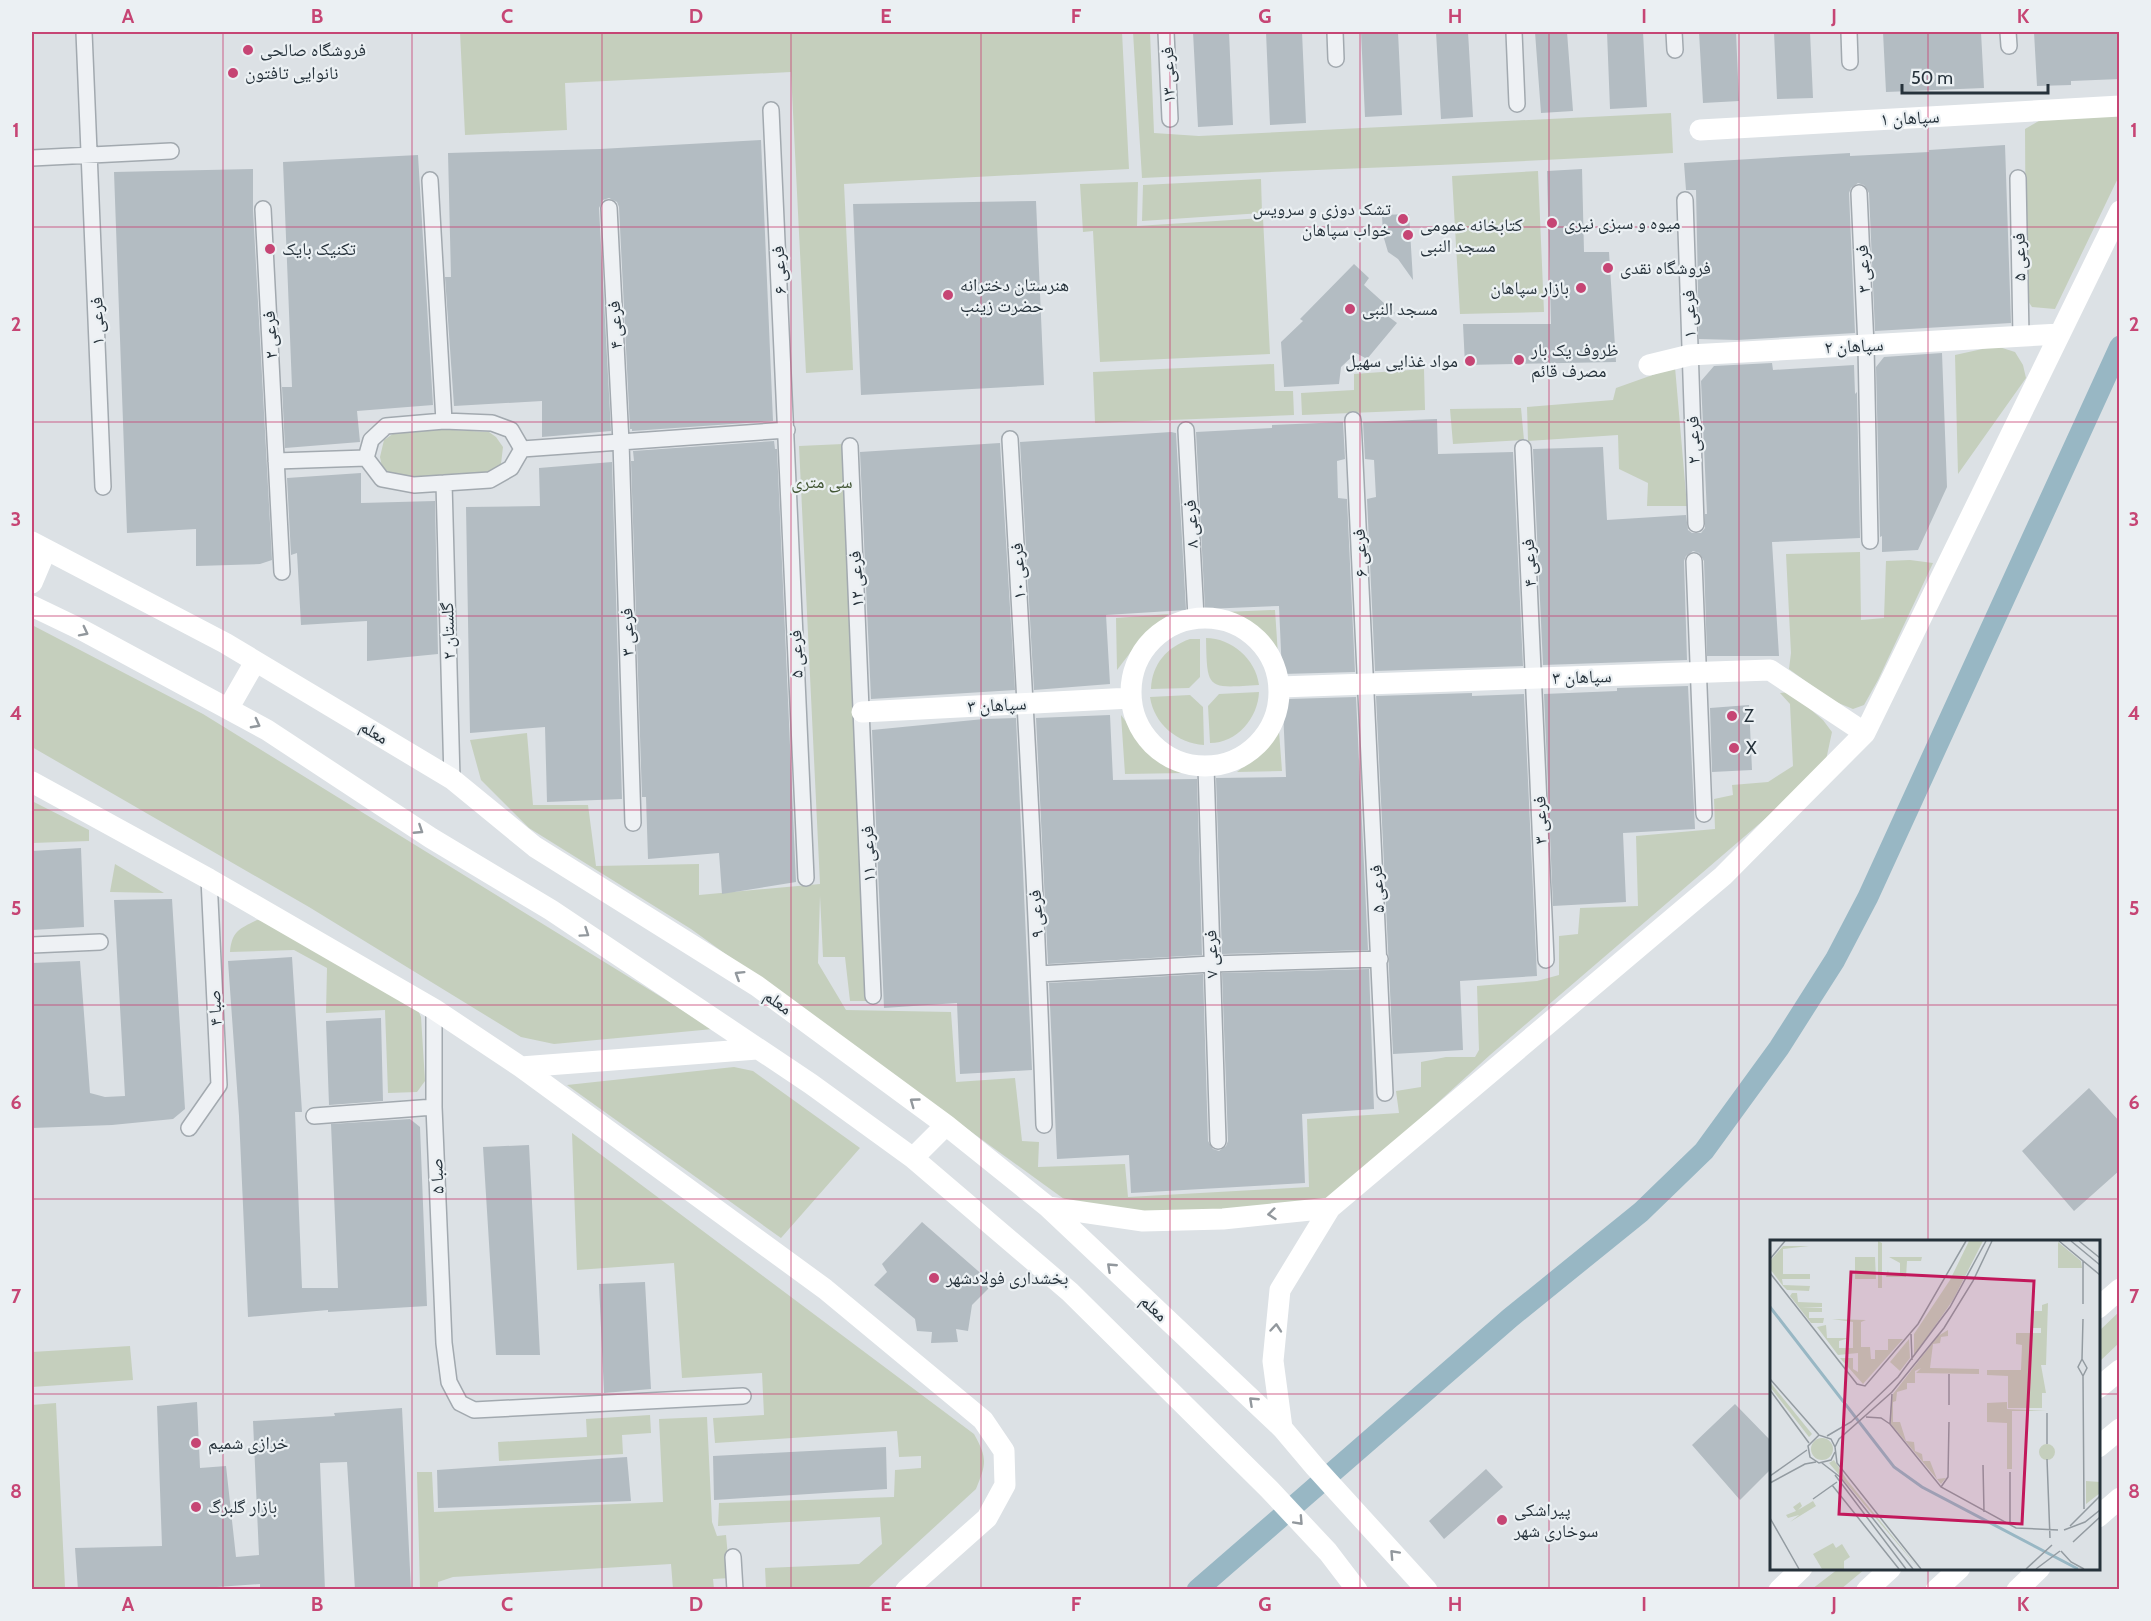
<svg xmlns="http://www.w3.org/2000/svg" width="2151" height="1621" font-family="Cabin,'Noto Naskh Arabic',sans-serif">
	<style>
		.green { fill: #c5cfbd }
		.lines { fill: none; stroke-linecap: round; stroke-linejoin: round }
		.canal { stroke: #98b7c4; stroke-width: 21 }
		.building { fill: #b3bcc2 }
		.street-casing { stroke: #a2a9af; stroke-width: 18 }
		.street { stroke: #eef1f4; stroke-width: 15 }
		.secondary { stroke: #fff; stroke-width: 21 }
		.oneway { stroke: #92989d }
		.grid { fill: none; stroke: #c64574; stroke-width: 1.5; stroke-opacity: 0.55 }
		.poi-dot { fill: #c64574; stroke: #ebf0f3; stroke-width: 2 }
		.labels { text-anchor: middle; stroke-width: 4.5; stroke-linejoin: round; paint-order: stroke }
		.poi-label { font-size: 18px; fill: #26323b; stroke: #ebf0f3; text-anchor: start }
		.street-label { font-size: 18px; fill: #26323b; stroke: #ebf0f3 }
		.park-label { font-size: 18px; fill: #425634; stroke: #ebf0f3 }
		.inset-river { fill: none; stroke: #98b7c4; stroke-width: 3 }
		.inset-road { fill: none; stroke: #939ba1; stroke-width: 1.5 }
		.view { fill: #c2185b; fill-opacity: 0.15; stroke: #c2185b; stroke-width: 3 }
		.inset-edge { fill: none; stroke: #26323b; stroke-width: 3 }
		.neatline { fill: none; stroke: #c64574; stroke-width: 2 }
		.grid-label { font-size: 20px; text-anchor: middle; font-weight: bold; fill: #c64574 }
	</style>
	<rect width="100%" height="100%" fill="#dce1e5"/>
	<path class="green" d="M460,32H1122L1129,169L844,184L853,370L806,373L791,72L565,83L567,130L465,135Z
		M1133,32H1150L1154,133L1199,136L1671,113L1673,153C1496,164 1319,169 1142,178Z
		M2119,114V176L2055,309L2032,307L2026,298L2025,129L2042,119Z
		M1538,171L1544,312L1460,314L1452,176Z
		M1261,179L1262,213L1142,221L1143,185Z
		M1138,182L1137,226L1263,218L1270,354L1100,362L1093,231L1083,232L1080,184Z
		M1996,346L2015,352L2023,365L2026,378L1958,474L1955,355Z
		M1274,364L1275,391H1293L1294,415L1095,423L1093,372Z
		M1675,367L1687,506H1647L1648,483L1619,469L1618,435L1528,441L1527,407L1613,400L1616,388Z
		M1424,369L1425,410L1302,415L1301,393L1354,390V374Z
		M1521,408L1524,440L1453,444L1450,409Z
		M434,429L489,432L496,437L503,447L501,464L488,475L411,479L393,475L382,467L380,457L384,440L394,433Z
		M843,444L866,1001H850L845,957H823L820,896L818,963L846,1010L951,1012L956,1082L1015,1078L1022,1141L1039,1142L1038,1167L1125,1164L1128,1197L1309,1187L1307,1119L1399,1113L1396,1091L1421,1087V1062L1446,1057H1475L1479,1050L1477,986L1537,981L1559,975V936L1578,934L1580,908L1638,906L1636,836L1715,829L1714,799L1733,795L1732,785L1768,782L1793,766L1790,704L1780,693L1790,692L1823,720L1832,732L1826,760L1794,794L1490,1055L1329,1202L1212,1213L1134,1212L1064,1199L691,929L529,828L481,780L470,740L527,733L533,805H588L596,866L699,864V895L820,884L799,446Z
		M1860,552L1861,620L1884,618L1886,561L1910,560L1933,563L1878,680L1864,705L1853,709L1831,700L1789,669L1791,653L1786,554Z
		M1275,610L1278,655C1263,635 1246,624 1224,612Z
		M1169,614L1143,636L1117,670L1116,618Z
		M32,625L203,714L713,1029L554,1044L521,1037L309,907L32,747Z
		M1206,638C1231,638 1256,659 1259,685C1207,688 1207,691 1206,638Z
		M1190,639H1200V677L1189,688L1151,689C1152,664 1167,647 1190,639Z
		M1259,692C1258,718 1237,743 1210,743L1208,706L1219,694Z
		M1190,695L1203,707L1204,745C1177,743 1154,724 1150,697Z
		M1121,715C1141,742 1156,755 1185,773L1125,774Z
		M1279,731L1282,771L1237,772L1258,754Z
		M32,801L89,830V841L32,843Z
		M115,864L164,893L110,892Z
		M257,920L278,922L417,1008L421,1017L425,1081L417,1092L388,1093L385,1010L326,1013L327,968L294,950L230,952C232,931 239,929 257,920Z
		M734,1067L753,1071L860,1148L781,1238L567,1085Z
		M572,1133L974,1434C988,1459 986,1464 976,1489L867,1589H766L765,1568L859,1564L882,1544L880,1517L718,1526L719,1503L894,1497L895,1470L921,1468V1456L899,1457L897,1431L715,1443L713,1418L764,1415L762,1373L682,1378L674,1263L577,1270Z
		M2119,1312V1343L2099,1362V1331Z
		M130,1346L133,1380L32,1387V1352Z
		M56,1403L65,1587L32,1589V1405Z
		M650,1415L651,1433L622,1435L623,1454L499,1461L498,1442L587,1437L586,1419Z
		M707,1417L712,1522L717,1536L726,1535L730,1578L713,1579L714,1589H673L671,1564L453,1577L438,1582V1589H420L417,1472H432L434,1512L663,1502L659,1419Z
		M1838,1569H1865L1841,1589H1812Z"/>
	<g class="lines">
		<path class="canal" d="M1197,1590L1510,1318L1641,1212L1704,1151L1779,1048L1835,960L1868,897L2120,346"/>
	</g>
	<path class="building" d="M1193,32H1229L1233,125L1198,127Z
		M1266,32H1302L1306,123L1270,125Z
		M1361,32H1398L1402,115L1365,117Z
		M1436,32H1468L1473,117L1441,119Z
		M1535,32H1567L1573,111L1541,113Z
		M1607,32H1643L1647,107L1610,109Z
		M1699,32H1736L1739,101L1703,103Z
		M1774,32H1810L1813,98L1777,99Z
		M1883,32H1981L1984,88L1886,92Z
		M2034,32H2120V79L2071,81V85L2037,86Z
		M761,140L773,421L632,431V429H630L619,207L617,202L609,198L603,200L599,208L611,431L542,437V401L454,406L445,277H451L448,153L600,149Z
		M2005,145L2011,323L1875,331L1869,193L1864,185L1858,183L1851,188L1849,193L1855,333L1737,340L1699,339L1696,190H1686L1684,163L1850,153V156L1929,152V150Z
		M418,155L433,405L357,411L360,442L285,448L282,387H292L283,162Z
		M253,169V210L272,560L260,564L196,566V529L127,533L114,172Z
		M1582,169L1584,252H1609L1616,362L1465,365L1463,324H1551L1547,171Z
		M1036,201L1044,385L861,395L853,204Z
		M1409,214L1413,280L1398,259L1388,252L1383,235L1382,215Z
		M1354,264L1369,278L1364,285L1395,313L1389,317L1397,323L1367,359L1356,353L1341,367L1339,384L1284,387L1281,342L1303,321L1300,319Z
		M1942,353L1947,487L1918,550L1882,552V536L1880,537L1876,367L1884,357Z
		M1772,363L1773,370L1854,365L1855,394L1857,392L1860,538L1772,542L1779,656H1707L1704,561L1699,553L1693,551L1686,556L1684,561L1687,660L1543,665L1533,449L1603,447L1607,520L1686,515L1688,530L1692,533H1701L1705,528V514H1707L1701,381L1714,366Z
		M1437,419L1438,454L1513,452L1523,666L1375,671L1367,499L1376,497L1374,460L1365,459L1363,422Z
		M1343,422L1345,459L1337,461L1338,498L1347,499L1355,672L1282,674L1279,606L1205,609L1196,432L1272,428V425Z
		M1171,432L1176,433L1186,610L1106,615L1110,684L1034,690L1020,442Z
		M774,441L775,449H777L796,882L722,894L719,853L648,859L646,797H642L631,461H634L633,451Z
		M1000,443L1015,690L871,699L860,452Z
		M612,462L622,799L547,802L545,727L470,733L466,507L540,506L539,468Z
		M361,473V503L435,501L438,654L367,661V621L301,625L297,553L291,555L287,478Z
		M1688,686L1695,829L1623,833L1626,902L1553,906L1544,694L1617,691V688Z
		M1472,693V696L1524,694L1537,976L1460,981L1463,1050L1393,1054L1376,696Z
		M1356,697L1368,950L1222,954L1216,778L1286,777L1283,710L1289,699Z
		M1749,705L1752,770L1712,772L1710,708Z
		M1110,715L1113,780L1197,779L1202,955L1048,964L1036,718Z
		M1016,718L1032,1070L960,1074L957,1003L884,1008L872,730L984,719Z
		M81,848L84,927L32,930V851Z
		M172,899L185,1109L173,1119L112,1125L32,1128V963L80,961L90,1093L105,1097L125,1096L114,900Z
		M292,957L302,1112H295L302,1288H338L331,1124L410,1119L420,1127L427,1306L328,1312V1310L248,1317L239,1116L228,961Z
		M1369,969L1374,1109L1302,1114L1305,1183L1131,1193L1129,1155L1057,1159L1049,983L1203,974L1208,1141L1213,1149L1219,1151L1226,1146L1228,1141L1222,973Z
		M381,1018L383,1101L329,1105L326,1021Z
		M2089,1088L2120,1122V1170L2074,1211L2022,1151Z
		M529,1145L540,1355H496L483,1147Z
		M922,1222L993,1284L972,1305L968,1331L956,1329L958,1342L931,1343L932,1332L917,1331L915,1319L874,1285L887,1272L882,1264Z
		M645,1282L651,1389L604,1393L599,1284Z
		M197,1402L200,1468L226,1466L236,1557L259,1555L253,1421L335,1416L334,1413L402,1408L411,1590H355L347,1462L320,1463L325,1590H260V1584L174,1590H78L75,1548L162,1546L157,1406Z
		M1735,1404L1772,1442V1468L1740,1500L1692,1445Z
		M886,1447L887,1489L714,1500L713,1456Z
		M627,1457L631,1501L438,1508L437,1470Z
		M1486,1469L1503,1487L1444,1539L1429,1521Z"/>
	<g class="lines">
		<defs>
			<path id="street" d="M84,32L103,487
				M1166,32L1170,119
				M1335,32L1336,59
				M1514,32L1517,104
				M1674,32L1675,50
				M1849,32L1850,62
				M2008,32L2009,46
				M771,110L806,878
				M32,158L171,151
				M2018,178L2021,336
				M430,180L444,421
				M1859,193L1866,346L1870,541
				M1685,200L1696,524
				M609,208L621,442L633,823
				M263,209L282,572
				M1353,420L1385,1093
				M444,421L492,423L511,430L522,449L511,468L490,480L414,485L382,479L366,458L371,440L386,426Z
				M1186,430L1196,617
				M1010,439C1023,667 1037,896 1044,1125
				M850,446L873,996
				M1523,448L1546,960
				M522,449L787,430
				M276,461L366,458
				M444,483L452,779
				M1694,561L1704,814
				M1206,767L1218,1141
				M32,945L100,942
				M1039,974L1211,964L1380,959
				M434,1009V1107L444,1343L449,1382L460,1403L474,1410L743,1396
				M314,1116L434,1107
				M189,1128L219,1085L209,879
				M733,1557L735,1590"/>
		</defs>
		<use href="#street" class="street-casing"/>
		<use href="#street" class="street"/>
		<path class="secondary" d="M1700,130L2120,106
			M1649,365L1690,355L2060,334
			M32,542L225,643L452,779L535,847L757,986L946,1125L1048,1207L1282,1428L1315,1467L1427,1590
			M32,583L46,550
			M32,606L84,631L267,730L431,838L551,910L811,1084L913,1158L1070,1292L1269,1489L1328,1552L1357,1590
			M1131 692a74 74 0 1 1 148 0a74 74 0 1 1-148 0Z
			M1280,687L1770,670L1865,733
			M228,709L255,662
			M862,712L1131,698
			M32,782L209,879L434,1009L521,1067L825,1289L983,1420L1004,1451L1005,1485L987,1518L906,1590
			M521,1067L757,1049
			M913,1158L946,1125
			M1048,1207L1143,1221L1223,1219L1330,1208
			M2098,1308L2120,1289
			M2098,1388L2120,1370
			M1282,1428L1273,1361L1280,1290L1330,1208L1723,876L1865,733L2120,211
			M2098,1447L2120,1429
			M2098,1517L2120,1498
			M1779,1590L1802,1568
			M1867,1590L1891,1568
			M1936,1590L1960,1568
			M2017,1590L2040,1568"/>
	</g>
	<defs><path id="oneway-chevron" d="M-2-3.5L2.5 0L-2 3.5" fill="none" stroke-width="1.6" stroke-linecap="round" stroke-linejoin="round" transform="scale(1.5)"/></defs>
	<g class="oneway">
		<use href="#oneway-chevron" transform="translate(84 632) rotate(27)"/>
		<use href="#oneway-chevron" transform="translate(256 724) rotate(28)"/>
		<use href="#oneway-chevron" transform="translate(419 830) rotate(33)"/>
		<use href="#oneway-chevron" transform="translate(585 933) rotate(34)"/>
		<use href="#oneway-chevron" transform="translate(739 975) rotate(-148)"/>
		<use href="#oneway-chevron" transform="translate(914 1102) rotate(-144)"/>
		<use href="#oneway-chevron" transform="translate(1272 1214) rotate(174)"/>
		<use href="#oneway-chevron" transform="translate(1111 1267) rotate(-137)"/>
		<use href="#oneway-chevron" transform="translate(1276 1328) rotate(-85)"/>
		<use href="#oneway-chevron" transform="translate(1253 1401) rotate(-137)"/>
		<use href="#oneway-chevron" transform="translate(1299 1521) rotate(47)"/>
		<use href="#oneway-chevron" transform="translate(1394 1554) rotate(-133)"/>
	</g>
	<path class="grid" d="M223,32V1590M412,32V1590M602,32V1590M791,32V1590M981,32V1590M1170,32V1590M1360,32V1590M1549,32V1590M1739,32V1590M1928,32V1242M32,227H2120M32,422H2120M32,616H2120M32,810H2120M32,1005H2120M32,1199H2120M32,1394H1772M2098,1394H2120M1928,1568V1590"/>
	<g class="poi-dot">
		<circle cx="248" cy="50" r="6"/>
		<circle cx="233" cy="73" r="6"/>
		<circle cx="1403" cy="219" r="6"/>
		<circle cx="1552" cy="223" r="6"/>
		<circle cx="1408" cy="235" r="6"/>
		<circle cx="270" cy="249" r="6"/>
		<circle cx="1608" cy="268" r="6"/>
		<circle cx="1581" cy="288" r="6"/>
		<circle cx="948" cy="295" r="6"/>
		<circle cx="1350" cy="309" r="6"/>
		<circle cx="1519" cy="360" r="6"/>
		<circle cx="1470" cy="361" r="6"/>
		<circle cx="1732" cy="716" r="6"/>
		<circle cx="1734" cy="748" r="6"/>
		<circle cx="934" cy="1278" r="6"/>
		<circle cx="196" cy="1443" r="6"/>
		<circle cx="196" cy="1507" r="6"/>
		<circle cx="1502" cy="1520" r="6"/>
	</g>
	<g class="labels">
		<g class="poi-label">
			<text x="260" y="56">فروشگاه صالحی</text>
			<text x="245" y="79">نانوایی تافتون</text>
			<text x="1391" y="215" text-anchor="end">تشک دوزی و سرویس<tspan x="1391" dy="21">خواب سپاهان</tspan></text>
			<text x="1564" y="229">میوه و سبزی نیری</text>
			<text x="1420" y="231">کتابخانه عمومی<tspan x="1420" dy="21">مسجد النبی</tspan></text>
			<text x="282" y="255">تکنیک بایک</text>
			<text x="1620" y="274">فروشگاه نقدی</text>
			<text x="960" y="291">هنرستان دخترانه<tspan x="960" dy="21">حضرت زینب</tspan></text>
			<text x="1569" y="294" text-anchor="end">بازار سپاهان</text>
			<text x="1362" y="315">مسجد النبی</text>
			<text x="1531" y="356">ظروف یک بار<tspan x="1531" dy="21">مصرف قائم</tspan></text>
			<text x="1458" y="367" text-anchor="end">مواد غذایی سهیل</text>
			<text x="1744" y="722">Z</text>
			<text x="1746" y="754">X</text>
			<text x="946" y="1284">بخشداری فولادشهر</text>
			<text x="208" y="1449">خرازی شمیم</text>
			<text x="208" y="1513">بازار گلبرگ</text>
			<text x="1514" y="1516">پیراشکی<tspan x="1514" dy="21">سوخاری شهر</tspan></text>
		</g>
		<g class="street-label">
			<text transform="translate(1168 75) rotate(-92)" y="6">فرعی ۱۳</text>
			<text transform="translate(1910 118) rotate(-3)" y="6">سپاهان ۱</text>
			<text transform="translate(2019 257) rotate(-91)" y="6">فرعی ۵</text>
			<text transform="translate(1863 269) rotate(-93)" y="6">فرعی ۳</text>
			<text transform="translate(779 270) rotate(-93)" y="6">فرعی ۶</text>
			<text transform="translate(1689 314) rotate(-92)" y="6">فرعی ۱</text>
			<text transform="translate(97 321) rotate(-92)" y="6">فرعی ۱</text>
			<text transform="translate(615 325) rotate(-93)" y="6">فرعی ۴</text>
			<text transform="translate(270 335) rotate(-93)" y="6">فرعی ۲</text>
			<text transform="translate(1854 346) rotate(-3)" y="6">سپاهان ۲</text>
			<text transform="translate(1693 440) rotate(-92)" y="6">فرعی ۲</text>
			<text transform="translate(1191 524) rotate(-93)" y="6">فرعی ۸</text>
			<text transform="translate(1360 553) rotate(-93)" y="6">فرعی ۶</text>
			<text transform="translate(1529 563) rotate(-93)" y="6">فرعی ۴</text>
			<text transform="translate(1018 571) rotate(-93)" y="6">فرعی ۱۰</text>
			<text transform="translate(856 579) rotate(-93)" y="6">فرعی ۱۲</text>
			<text transform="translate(448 631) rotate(-92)" y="6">گلستان ۲</text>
			<text transform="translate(627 632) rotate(-92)" y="6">فرعی ۳</text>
			<text transform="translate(796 654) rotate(-92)" y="6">فرعی ۵</text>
			<text transform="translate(1582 677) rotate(-2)" y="6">سپاهان ۳</text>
			<text transform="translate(997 705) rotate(-3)" y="6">سپاهان ۳</text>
			<text transform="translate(374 732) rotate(31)" y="6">معلم</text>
			<text transform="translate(1540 820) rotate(-92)" y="6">فرعی ۳</text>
			<text transform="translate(868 854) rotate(-92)" y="6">فرعی ۱۱</text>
			<text transform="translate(1377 889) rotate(-93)" y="6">فرعی ۵</text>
			<text transform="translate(1036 914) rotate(-93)" y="6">فرعی ۹</text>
			<text transform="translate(1211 954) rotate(-92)" y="6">فرعی ۷</text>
			<text transform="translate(778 1002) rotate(36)" y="6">معلم</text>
			<text transform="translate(215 1008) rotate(-93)" y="6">صبا ۴</text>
			<text transform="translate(437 1176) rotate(-92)" y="6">صبا ۵</text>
			<text transform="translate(1154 1308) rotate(43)" y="6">معلم</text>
		</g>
		<g class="park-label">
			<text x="822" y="488">سی متری</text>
		</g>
	</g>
	<g transform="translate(1770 1240)">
		<rect width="330" height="330" fill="#dce1e5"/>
		<path d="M108,1L112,3V48H108ZM199,1H213L183,60L144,116V94L180,40ZM288,2L311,21L312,28H288ZM13,6H39L13,9V34H40V39H12L13,45L40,46L39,51L17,50L13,46L0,29V21ZM85,17H105L106,39H85ZM119,17H152L151,21H137L136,37H116L118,30L119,35L130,34V23ZM22,53H27L28,62L52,63V67L31,68H52V72H39V78H54L53,83H41L20,56ZM278,63L276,125H271L276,153H272V168H238V136L217,135V130H251L252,105L246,104V93H271V88H261V71H272V65ZM62,79L96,80L91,82V107H100L101,119H105V110H118V99H133L93,144L70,118H83V129L88,132V113L68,115L47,87L56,85L57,98H79L69,101V108H83V82ZM178,90V96L171,97L170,103L163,104L160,128L209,129V134L146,133L151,128L145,131V143H137V149L127,152L126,161L123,162V182H130L136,201L144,202L145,211L152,214L153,221H160L167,239L176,238L171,244L121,184L120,171L123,154L168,96ZM139,99L140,118L130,131L120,122ZM0,142L42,194L39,197L0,147ZM237,162V169L277,171H242V229H237V183L217,182V163ZM41 209a11 11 0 1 1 22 0a11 11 0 1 1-22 0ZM269 212a8 8 0 1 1 16 0a8 8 0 1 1-16 0ZM64,220L77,240L149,329L59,223ZM316,241L330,242V253L316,264ZM43,261L46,266L20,282L29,275L18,278L16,275L26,271L23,267L30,262L32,266L28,270ZM63,303L66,308L72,304L80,317L74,321V329H52L43,314Z" fill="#c5cfbd"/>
		<path class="inset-river" d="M0,67L124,227L152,247L308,329"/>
		<path class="inset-road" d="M289,1L330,35M301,1L330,25M309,1L330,18M0,19L15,1M0,33L87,144L95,146L148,84L196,1M313,64V21M141,94L142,120M312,119L317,128L313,136L308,127L312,119L313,79M179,134V165M313,136L314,269M0,139L49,195M0,150L39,203M96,177L111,178L120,184M120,184L171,247L246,288L288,290M120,184L122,154M57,196L81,182L128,137L180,67L216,1M277,204V173M65,207L69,199L122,152L174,88L203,41L222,1M65,212L61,220L49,223L40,217L38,206L49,195L61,199L65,207L67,223L151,329M277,219L280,298M52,223L70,237L143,329M213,225L214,272M240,232V286M65,235L136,329M0,236L37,210M0,243L35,224L46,222M62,245L129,329M171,247L178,237L179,182M43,259L67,242M0,278L29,329M300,286L330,256M294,290L315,282L330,270M303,302L330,277M291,311L301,322L314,329M256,329L282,305M266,329L290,311"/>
		<path class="view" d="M81,32L264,41L252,284L69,274Z"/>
		<rect width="330" height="330" class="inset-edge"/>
	</g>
	<rect width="2151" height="1621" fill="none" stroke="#ebf0f3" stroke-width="66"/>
	<path d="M1902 84v9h146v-9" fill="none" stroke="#26323b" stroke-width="3"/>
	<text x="1911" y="84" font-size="18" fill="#26323b" stroke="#ebf0f3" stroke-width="4.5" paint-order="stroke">50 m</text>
	<rect x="33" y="33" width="2085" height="1555" class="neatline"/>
	<g class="grid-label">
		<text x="128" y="23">A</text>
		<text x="317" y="23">B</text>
		<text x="507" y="23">C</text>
		<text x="696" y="23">D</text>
		<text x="886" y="23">E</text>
		<text x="1076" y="23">F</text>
		<text x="1265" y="23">G</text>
		<text x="1455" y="23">H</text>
		<text x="1644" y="23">I</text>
		<text x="1834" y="23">J</text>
		<text x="2023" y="23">K</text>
		<text x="16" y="137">1</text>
		<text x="2134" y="137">1</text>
		<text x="16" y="331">2</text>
		<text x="2134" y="331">2</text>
		<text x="16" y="526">3</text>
		<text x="2134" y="526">3</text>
		<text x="16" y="720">4</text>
		<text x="2134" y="720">4</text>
		<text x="16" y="915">5</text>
		<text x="2134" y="915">5</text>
		<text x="16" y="1109">6</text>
		<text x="2134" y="1109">6</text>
		<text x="16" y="1303">7</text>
		<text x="2134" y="1303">7</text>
		<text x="16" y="1498">8</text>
		<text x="2134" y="1498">8</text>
		<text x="128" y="1611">A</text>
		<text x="317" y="1611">B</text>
		<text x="507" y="1611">C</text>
		<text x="696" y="1611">D</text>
		<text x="886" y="1611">E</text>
		<text x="1076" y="1611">F</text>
		<text x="1265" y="1611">G</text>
		<text x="1455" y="1611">H</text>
		<text x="1644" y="1611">I</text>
		<text x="1834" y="1611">J</text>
		<text x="2023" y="1611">K</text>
	</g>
</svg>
